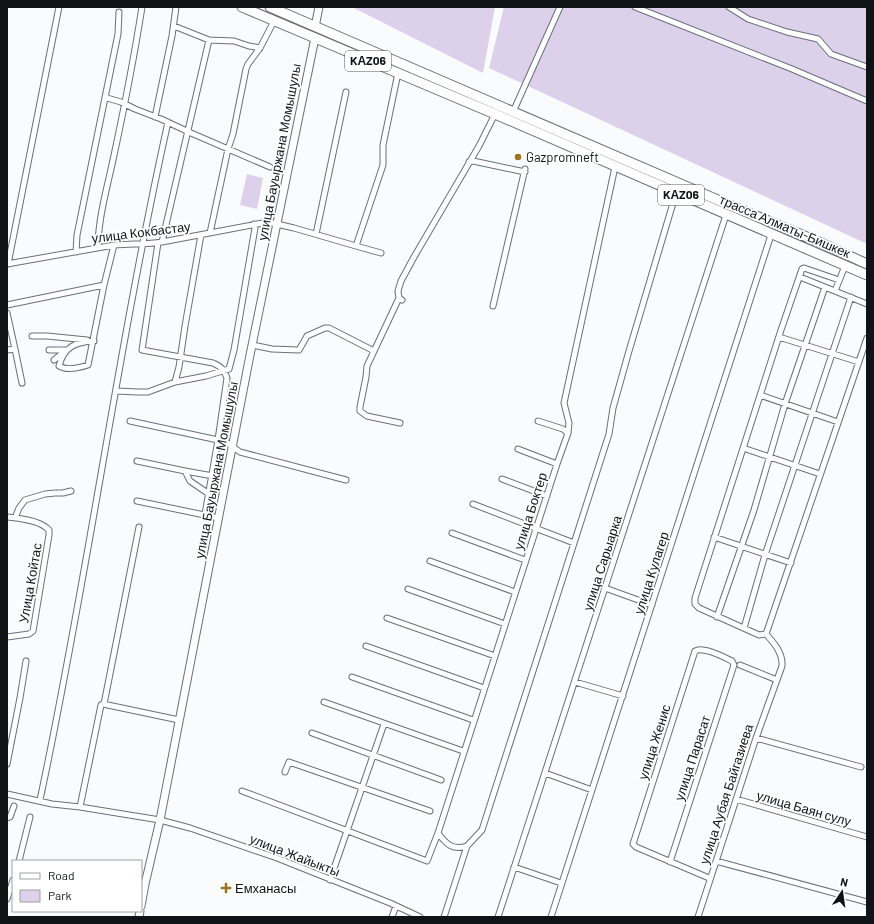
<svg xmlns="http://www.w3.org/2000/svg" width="874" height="924" font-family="Barlow,sans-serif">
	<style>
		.green { fill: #ddd0ea }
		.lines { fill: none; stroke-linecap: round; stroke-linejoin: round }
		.street-casing { stroke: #677079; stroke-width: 7 }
		.secondary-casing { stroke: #677079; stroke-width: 9 }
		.highway-casing { stroke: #677079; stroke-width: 11 }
		.street { stroke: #fff; stroke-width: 5 }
		.secondary { stroke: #fff; stroke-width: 7 }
		.highway { stroke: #fff; stroke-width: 9 }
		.poi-dot { fill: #9b7421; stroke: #fff; stroke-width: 1.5 }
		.labels { text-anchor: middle; stroke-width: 3.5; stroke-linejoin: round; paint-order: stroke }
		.shield { fill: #fff; stroke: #575a5c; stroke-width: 1 }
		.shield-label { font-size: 12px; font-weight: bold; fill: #0f1316 }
		.street-label { font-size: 13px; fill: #0f1316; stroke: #fff }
		.poi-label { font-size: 13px; fill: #0f1316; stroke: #fff; text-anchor: start }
	</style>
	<rect width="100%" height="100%" fill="#f9fbfd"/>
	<path class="green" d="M352,7H495L483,73Z
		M504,7H867V244L489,68Z
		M588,146L807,241L805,244L584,149Z
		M247,174L263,178L257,209L240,205Z"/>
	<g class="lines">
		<defs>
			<path id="street" d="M635,7L792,69L867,101
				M729,7L748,19L787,32L818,39L831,54L867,67
				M174,26L209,40L234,41L249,46L260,48
				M106,96L107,98L121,102L135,109L161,119L191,133L270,167
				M513,112L560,7
				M155,117L172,36L176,7
				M469,162L473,161L525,172
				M210,233L228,149L233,134L246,69L248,64L260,48L274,21
				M316,234L346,92
				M162,242L209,40
				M356,246L381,253
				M98,248C98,219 107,188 113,160C124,109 134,58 142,7
				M76,252L77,235L118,34L119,12
				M7,264L114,245C130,243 146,245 162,242L268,222L294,228L356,246L383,165V145L398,73
				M8,264L59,7
				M800,277L867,304
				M835,291L845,266
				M399,298L367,366L366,377L360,407V411L367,416L400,423
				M402,300L399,298L398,291L401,281L414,257L479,146L495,114
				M7,305L104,285L114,245
				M493,306L525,169
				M7,313L15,349
				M32,336H47L87,340
				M779,337L859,362
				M94,341C75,342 64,347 59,366C67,371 79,368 88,365L104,285
				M252,345L272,349L299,350L307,336L325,328H329L374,351
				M7,350L15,349L22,383
				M49,350H66
				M54,360L64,352
				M175,382L179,367L185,326L201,235
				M116,391L138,392H148L175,382L206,376L229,369L234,350L255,228L254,224
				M760,395L838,422
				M130,421L218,440L227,378C224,370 222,367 213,363L142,350L158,243
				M538,421L563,429L568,433
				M743,448L820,474
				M518,449L557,464
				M137,461L185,471L190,481L209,494
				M185,471L213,476
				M502,479L547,496
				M137,501L219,518
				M473,504L574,543
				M205,514L218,440L226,442L240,452L346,480
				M7,517C19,518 41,521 49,530V535L33,631L29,634L7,637
				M15,518L19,508L25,500L45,494L55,493H63L71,491
				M452,533L525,560
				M714,537L791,563
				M430,561L515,592
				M605,588L652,605
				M408,589L505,624
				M717,617L754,510L785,404L825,287
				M387,618L495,656
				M744,628L765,555L851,297
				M766,634L759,635L699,608L695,604V598L781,330L802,269L804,268L839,280
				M766,634L867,338
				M366,646L484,688
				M740,665L777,680
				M352,677L473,720
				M575,682L623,696
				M324,702L463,751
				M104,704L139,527
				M312,733L441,780
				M756,738L861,767
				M7,764L20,698L26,661
				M285,772L289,762L430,811
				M545,773L592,790
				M242,791L427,861L438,833L557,464L568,433L569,423L564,403L615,167
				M7,794L52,804L80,807L101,705L103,704L179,720
				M736,799L867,837
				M40,800C88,575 118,347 168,122
				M80,807L160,820L190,828L277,858L390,903L420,917
				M7,818L10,817L14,806
				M438,833C446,844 453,851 467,846
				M19,861L30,817
				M716,861L867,902
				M670,862L734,665L732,661C724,657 703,646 695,651L633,844L636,847L709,878
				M514,867L561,883
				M330,880L384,724
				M7,899L13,880
				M392,917L396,906
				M444,917L467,846L482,830L609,434L613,408L629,351L676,193
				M498,917L726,215
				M551,917L771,235
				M698,917L756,738L782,666C783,653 774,643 766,634"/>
			<path id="secondary" d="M315,27L319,7
				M141,906L145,884L160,820L250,355L315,38
				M139,917L140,911"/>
			<path id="highway" d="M242,7L495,114L867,275
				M270,7L727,204L819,242L867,264"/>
		</defs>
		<use href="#street" class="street-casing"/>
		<use href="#secondary" class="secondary-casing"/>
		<use href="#highway" class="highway-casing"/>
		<use href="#street" class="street"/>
		<use href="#secondary" class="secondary"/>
		<use href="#highway" class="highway"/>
	</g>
	<g class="poi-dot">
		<circle cx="518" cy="157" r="4"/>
		<path d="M224 882h4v4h4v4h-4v4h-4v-4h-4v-4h4z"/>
	</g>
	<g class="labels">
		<g class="shield">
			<rect x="345" y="51" width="46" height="20" rx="3"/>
			<rect x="658" y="185" width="46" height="20" rx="3"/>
		</g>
		<g class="shield-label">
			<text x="368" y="65">KАZ06</text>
			<text x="681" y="199">KАZ06</text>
		</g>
		<g class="street-label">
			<text transform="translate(279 152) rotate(-79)" y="5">улица Бауыржана Момышулы</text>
			<text transform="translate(785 226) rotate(23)" y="5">трасса Алматы-Бишкек</text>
			<text transform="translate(141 232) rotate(-7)" y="5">улица Кокбастау</text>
			<text transform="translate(216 470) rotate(-79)" y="5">улица Бауыржана Момышулы</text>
			<text transform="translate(530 511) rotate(-72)" y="5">улица Боктер</text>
			<text transform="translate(602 563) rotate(-72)" y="5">улица Сарыарка</text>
			<text transform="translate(651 573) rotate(-72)" y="5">улица Кулагер</text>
			<text transform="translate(30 583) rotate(-80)" y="5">Улица Койтас</text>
			<text transform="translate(654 742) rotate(-72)" y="5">улица Женис</text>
			<text transform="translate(692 758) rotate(-72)" y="5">улица Парасат</text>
			<text transform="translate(726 794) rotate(-72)" y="5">улица Аубая Байгазиева</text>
			<text transform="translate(804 808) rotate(16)" y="5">улица Баян сулу</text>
			<text transform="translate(295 855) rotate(21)" y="5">улица Жайыкты</text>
		</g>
		<g class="poi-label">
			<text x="526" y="162">Gazpromneft</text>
			<text x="235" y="893">Емханасы</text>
		</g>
	</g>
	<rect width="874" height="924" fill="none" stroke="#0f1316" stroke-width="16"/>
	<rect x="12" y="860" width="130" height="52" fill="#ffffff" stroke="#9fa1a2"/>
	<rect x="20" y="873" width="20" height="6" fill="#ffffff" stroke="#9fa1a2"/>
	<text x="48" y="880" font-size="12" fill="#0f1316">Road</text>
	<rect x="20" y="890" width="20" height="12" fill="#ddd0ea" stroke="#9fa1a2"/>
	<text x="48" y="900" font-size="12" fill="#0f1316">Park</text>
	<g transform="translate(842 892) rotate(13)" stroke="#ffffff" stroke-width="3" paint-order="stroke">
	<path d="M0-3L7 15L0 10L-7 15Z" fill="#0f1316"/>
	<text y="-6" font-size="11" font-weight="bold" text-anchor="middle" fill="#0f1316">N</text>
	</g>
</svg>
